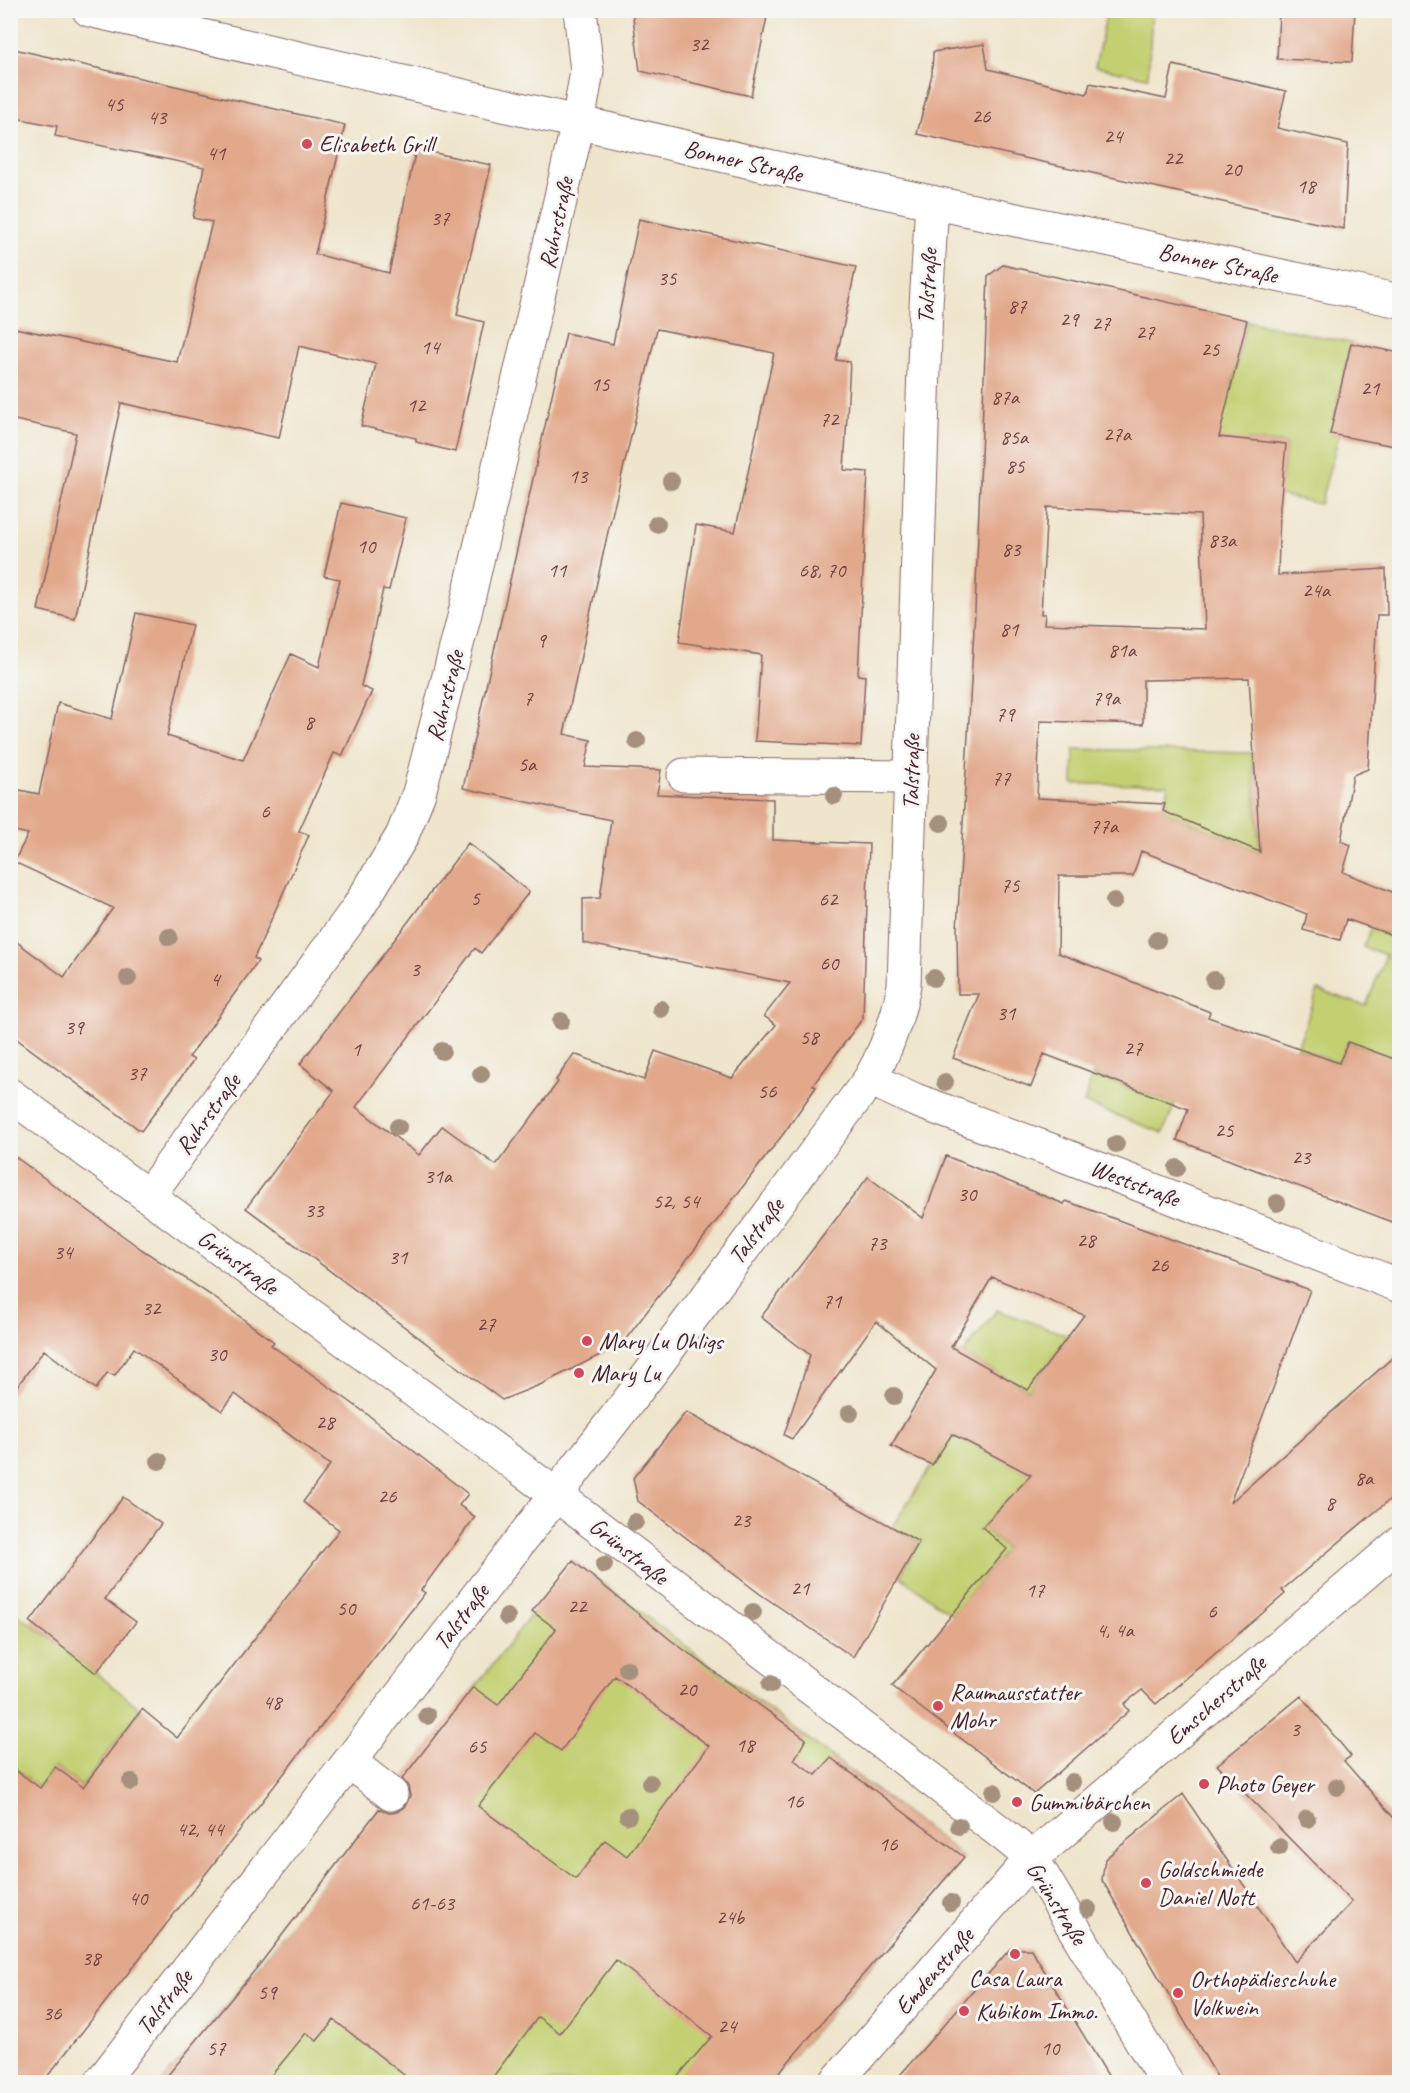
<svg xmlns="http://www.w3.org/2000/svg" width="1410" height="2093" font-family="Caveat,sans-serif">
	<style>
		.green { fill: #c3d072; stroke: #86784e; stroke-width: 1.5 }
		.building { fill: #e2a88b; fill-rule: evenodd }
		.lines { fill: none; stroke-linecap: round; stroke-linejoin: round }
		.minor-casing { stroke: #846463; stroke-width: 35 }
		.major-casing { stroke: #846463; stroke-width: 35 }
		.minor { stroke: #fff; stroke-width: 33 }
		.major { stroke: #fff; stroke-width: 33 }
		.tree { fill: #a5907d }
		.poi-dot { fill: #d1495b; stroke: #f6f6f2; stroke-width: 2 }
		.labels { text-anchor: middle; stroke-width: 6; stroke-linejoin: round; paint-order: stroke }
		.number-label { font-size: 21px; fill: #704143 }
		.poi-label { font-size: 24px; fill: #4a1f2b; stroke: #f6f6f2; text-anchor: start }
		.street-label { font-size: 24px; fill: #4a1f2b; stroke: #f6f6f2 }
	</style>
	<rect width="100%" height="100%" fill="#f6f6f2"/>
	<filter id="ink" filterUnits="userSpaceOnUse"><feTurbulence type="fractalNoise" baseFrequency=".0167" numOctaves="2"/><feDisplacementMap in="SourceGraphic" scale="12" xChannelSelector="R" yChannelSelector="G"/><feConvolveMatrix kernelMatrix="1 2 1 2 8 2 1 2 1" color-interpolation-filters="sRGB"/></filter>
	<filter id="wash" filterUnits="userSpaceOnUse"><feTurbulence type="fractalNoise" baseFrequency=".008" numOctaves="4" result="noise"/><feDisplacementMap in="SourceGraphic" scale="24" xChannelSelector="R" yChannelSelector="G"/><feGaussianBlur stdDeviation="1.35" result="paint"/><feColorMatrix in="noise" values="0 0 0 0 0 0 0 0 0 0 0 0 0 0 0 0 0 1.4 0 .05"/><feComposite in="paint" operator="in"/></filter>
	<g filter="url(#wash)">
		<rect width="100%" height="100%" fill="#efe5cc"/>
		<path class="green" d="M1107,11H1152L1148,77L1095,67Z
			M1247,321L1351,343L1333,421L1342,424L1320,504L1267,492L1283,476L1286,444L1248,440L1218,512L1170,514L1173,481L1174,377L1231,388Z
			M1074,749L1252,753L1260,852L1163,811L1168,785L1073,784Z
			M1371,928L1399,938V1045L1372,1115L1373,1051L1348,1042L1339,1063L1297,1048L1318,990L1366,1006L1386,955L1363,947Z
			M1093,1074L1175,1104L1163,1133L1084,1103Z
			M997,1310L1069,1336L1028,1390L963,1354Z
			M952,1434L1060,1489L1010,1498L982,1527L1007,1549L952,1615L900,1576L919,1542L892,1527Z
			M573,1561L956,1851L957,1866L771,2082H162L260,1964Z
			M11,1610L67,1650L141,1709L82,1786L55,1767L40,1788L11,1766Z"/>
		<g id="blocks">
			<path class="building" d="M632,10H739L767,17L751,96L640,71Z
				M1279,10H1355L1352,62L1277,59Z
				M984,44L988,69L1087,94L1090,83L1166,99L1173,65L1286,91L1277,128L1348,144L1344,229L917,134L932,74L933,52Z
				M10,48L345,125L315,254L389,273L416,149L491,165L457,315L484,322L455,452L416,442V438L361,426L376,364L299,346L279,438L121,403L75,619L38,610L76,433L10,419V327L177,362L212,222L193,218L204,167L55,136L57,126L10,117Z
				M639,219L856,267L836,360L850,362L844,470L868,472L858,675L865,676L861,746L755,741L761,655L679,642L696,525L735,532L774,353L657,329L607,536L564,734L591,740L585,767L661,770L657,794L773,799V840L869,844L863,1018L813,1085L816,1087L784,1133L622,1344L542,1384L502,1400L246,1208L334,1091L300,1064L468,843L529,892L481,953L475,948L356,1107L419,1155L442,1126L496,1165L558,1082L556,1080L574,1054L644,1080L655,1051L732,1078L776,1025L764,1016L790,983L583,943V899L600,898L611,820L463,788L566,333L613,344Z
				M1003,265L1247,320L1219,437L1286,444L1280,507L1278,575L1386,569L1387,615H1377L1368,769L1353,775L1341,841L1351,845L1343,872L1400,895V938L1346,919L1340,940L1303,930L1307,914L1141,851L1133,876H1059L1058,953L1210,1012L1208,1017L1339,1063L1348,1042L1400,1061V1225L1177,1140L1188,1109L1044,1054L1031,1087L953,1058L979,994H958L957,930L975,611L988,276ZM1047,507L1200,515L1205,629L1044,624L1045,614H1041ZM1249,678L1260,852L1163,811L1165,804L1037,798L1040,721L1143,724V680Z
				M1351,343L1400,353V447L1330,434Z
				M341,503L406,518L389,590L383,589L361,686L372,691L342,756L334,753L299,831L309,835L254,958L258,961L189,1057L194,1060L141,1131L10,1034V937L64,977L113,908L14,862L28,834L10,830V788L39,794L58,703L112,719L136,613L192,625L167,736L243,760L291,654L319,667L340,579L324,576Z
				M10,1153L141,1249L212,1296L274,1342L271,1345L367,1414L468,1494L459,1505L475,1517L421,1590L425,1593L43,2082H10V1766L40,1788L55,1767L83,1787L142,1709L177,1738L339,1530L303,1502L330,1465L235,1394L222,1411L134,1348L115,1375L107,1373L96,1389L44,1350L10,1396Z
				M946,1156L1064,1204L1066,1201L1310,1290L1230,1503L1400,1351V1491L1282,1590L1285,1594L1156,1704L1142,1690L1124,1704L1129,1711L1034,1794L892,1686L1007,1549L982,1527L1031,1475L952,1434L932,1465L891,1446L936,1370L876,1321L792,1439L784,1435L810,1355L761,1317L868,1177L923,1218ZM992,1277L1084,1315L1028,1390L951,1347Z
				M686,1412L919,1542L853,1657L760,1594L638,1501L633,1478Z
				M123,1497L161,1524L105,1599L136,1622L96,1673L30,1622Z
				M573,1561L672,1641L806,1739L794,1760L816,1775L831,1758L964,1857L771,2082H673L712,2036L616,1960L560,2033L538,2017L489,2082H413L334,2020L317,2041L306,2033L266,2082H162L260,1964L379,1809L389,1813L397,1812L405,1806L410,1796L408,1786L402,1779L473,1687L498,1705L556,1629L532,1611ZM615,1676L709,1746L627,1856L605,1840L576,1879L478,1806L535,1733L561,1751Z
				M1301,1696L1351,1756L1344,1761L1400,1825V2082H1220L1102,1880L1105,1859L1183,1794L1295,1962L1352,1902L1217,1765Z
				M1010,1949H1031L1112,2082H894Z"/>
		</g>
	</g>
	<g filter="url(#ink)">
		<use href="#blocks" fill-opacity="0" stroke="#846463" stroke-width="1.5"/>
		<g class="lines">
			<defs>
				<path id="minor" d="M684,775L911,777
					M870,1079L915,1100L1048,1149L1400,1286
					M10,1095L555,1494L1004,1835L1032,1858L1166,2082
					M148,1196L358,908L402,836L419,793L464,617L578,123L587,71L580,10
					M350,1762L391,1794
					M836,2082L1032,1858L1400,1543"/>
				<path id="major" d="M89,10L860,187L1400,301
					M101,2082L651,1372L870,1079C887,1049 898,1019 904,985L926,306L932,202"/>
			</defs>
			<use href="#minor" class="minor-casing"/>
			<use href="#major" class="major-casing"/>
			<use href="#minor" class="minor"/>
			<use href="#major" class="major"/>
		</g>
		<g class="tree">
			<circle cx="671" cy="481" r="9"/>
			<circle cx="657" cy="524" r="9"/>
			<circle cx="637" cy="741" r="9"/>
			<circle cx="834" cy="796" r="9"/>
			<circle cx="941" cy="823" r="9"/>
			<circle cx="1114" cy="901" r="9"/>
			<circle cx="169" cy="937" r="9"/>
			<circle cx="1157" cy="940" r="9"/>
			<circle cx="128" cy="978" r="9"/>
			<circle cx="934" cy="978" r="9"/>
			<circle cx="1214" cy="980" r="9"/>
			<circle cx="661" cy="1009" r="9"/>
			<circle cx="561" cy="1021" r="9"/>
			<circle cx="442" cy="1051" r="9"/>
			<circle cx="481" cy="1074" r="9"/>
			<circle cx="945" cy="1082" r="9"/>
			<circle cx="398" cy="1127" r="9"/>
			<circle cx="1116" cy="1144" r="9"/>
			<circle cx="1177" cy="1168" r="9"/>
			<circle cx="1277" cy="1203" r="9"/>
			<circle cx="894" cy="1396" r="9"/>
			<circle cx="850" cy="1413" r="9"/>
			<circle cx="159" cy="1461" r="9"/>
			<circle cx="635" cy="1522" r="9"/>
			<circle cx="604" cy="1565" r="9"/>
			<circle cx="753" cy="1612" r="9"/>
			<circle cx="507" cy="1617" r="9"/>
			<circle cx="627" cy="1669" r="9"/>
			<circle cx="771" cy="1684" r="9"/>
			<circle cx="427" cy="1716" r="9"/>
			<circle cx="131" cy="1782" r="9"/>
			<circle cx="1072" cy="1782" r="9"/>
			<circle cx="650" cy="1783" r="9"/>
			<circle cx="1337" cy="1787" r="9"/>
			<circle cx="994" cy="1792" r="9"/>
			<circle cx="628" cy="1816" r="9"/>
			<circle cx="1307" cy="1819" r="9"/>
			<circle cx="1114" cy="1822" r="9"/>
			<circle cx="959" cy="1826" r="9"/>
			<circle cx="1279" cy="1847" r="9"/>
			<circle cx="951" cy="1903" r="9"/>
			<circle cx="1088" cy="1909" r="9"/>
		</g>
	</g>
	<g class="poi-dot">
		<circle cx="307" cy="144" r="6"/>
		<circle cx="587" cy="1341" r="6"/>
		<circle cx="579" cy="1373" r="6"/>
		<circle cx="938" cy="1706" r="6"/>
		<circle cx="1204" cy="1784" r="6"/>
		<circle cx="1017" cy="1802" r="6"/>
		<circle cx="1146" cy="1883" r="6"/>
		<circle cx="1015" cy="1954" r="6"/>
		<circle cx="1178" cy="1993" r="6"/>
		<circle cx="964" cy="2011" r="6"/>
	</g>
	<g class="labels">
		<g class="number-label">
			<text x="699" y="51">32</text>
			<text x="114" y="111">45</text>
			<text x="981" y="123">26</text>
			<text x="157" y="124">43</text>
			<text x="1113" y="143">24</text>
			<text x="216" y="160">41</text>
			<text x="1173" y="165">22</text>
			<text x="1232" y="176">20</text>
			<text x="1306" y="193">18</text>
			<text x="440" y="225">37</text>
			<text x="667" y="285">35</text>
			<text x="1017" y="313">87</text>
			<text x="1069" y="326">29</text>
			<text x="1101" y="330">27</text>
			<text x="1145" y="339">27</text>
			<text x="430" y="354">14</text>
			<text x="1210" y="356">25</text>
			<text x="600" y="391">15</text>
			<text x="1370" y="395">21</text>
			<text x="1005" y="404">87a</text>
			<text x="416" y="412">12</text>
			<text x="829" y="426">72</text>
			<text x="1117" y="441">27a</text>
			<text x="1014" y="444">85a</text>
			<text x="1015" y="473">85</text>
			<text x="578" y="483">13</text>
			<text x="1222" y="547">83a</text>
			<text x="366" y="553">10</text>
			<text x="1011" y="556">83</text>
			<text x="557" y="577">11</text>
			<text x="822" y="577">68, 70</text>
			<text x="1316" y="597">24a</text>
			<text x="1009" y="636">81</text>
			<text x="541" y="647">9</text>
			<text x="1122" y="657">81a</text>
			<text x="528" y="705">7</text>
			<text x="1106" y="705">79a</text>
			<text x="1005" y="721">79</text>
			<text x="309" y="729">8</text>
			<text x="527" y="771">5a</text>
			<text x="1001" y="785">77</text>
			<text x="265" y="818">6</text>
			<text x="1104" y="833">77a</text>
			<text x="1010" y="892">75</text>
			<text x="475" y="905">5</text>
			<text x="828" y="906">62</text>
			<text x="829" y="970">60</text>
			<text x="415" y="976">3</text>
			<text x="215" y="986">4</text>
			<text x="1006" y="1020">31</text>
			<text x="74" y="1034">39</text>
			<text x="809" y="1044">58</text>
			<text x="1133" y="1055">27</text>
			<text x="356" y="1056">1</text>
			<text x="137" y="1080">37</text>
			<text x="767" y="1098">56</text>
			<text x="1224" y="1137">25</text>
			<text x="1301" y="1164">23</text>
			<text x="438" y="1183">31a</text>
			<text x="967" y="1201">30</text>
			<text x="676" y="1208">52, 54</text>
			<text x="314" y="1217">33</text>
			<text x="1086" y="1247">28</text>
			<text x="877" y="1250">73</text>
			<text x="63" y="1259">34</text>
			<text x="398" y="1264">31</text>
			<text x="1159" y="1272">26</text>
			<text x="832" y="1308">71</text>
			<text x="151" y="1315">32</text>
			<text x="486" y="1331">27</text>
			<text x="217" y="1361">30</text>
			<text x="325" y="1429">28</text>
			<text x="1364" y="1485">8a</text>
			<text x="387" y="1503">26</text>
			<text x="1330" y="1510">8</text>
			<text x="741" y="1527">23</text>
			<text x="800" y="1595">21</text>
			<text x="1035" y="1597">17</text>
			<text x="577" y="1613">22</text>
			<text x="346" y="1615">50</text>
			<text x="1212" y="1618">6</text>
			<text x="1115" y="1637">4, 4a</text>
			<text x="687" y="1696">20</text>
			<text x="272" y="1709">48</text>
			<text x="1295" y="1736">3</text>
			<text x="745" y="1752">18</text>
			<text x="477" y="1753">65</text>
			<text x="794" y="1808">16</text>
			<text x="200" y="1836">42, 44</text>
			<text x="888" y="1851">16</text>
			<text x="138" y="1905">40</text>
			<text x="432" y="1910">61-63</text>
			<text x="730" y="1924">24b</text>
			<text x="91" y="1965">38</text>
			<text x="267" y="1999">59</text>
			<text x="52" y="2020">36</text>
			<text x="727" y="2033">24</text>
			<text x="216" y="2055">57</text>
			<text x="1050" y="2055">10</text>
		</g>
		<g class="poi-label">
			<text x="319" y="152">Elisabeth Grill</text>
			<text x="599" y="1349">Mary Lu Ohligs</text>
			<text x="591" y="1381">Mary Lu</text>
			<text x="950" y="1700">Raumausstatter<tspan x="950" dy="28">Mohr</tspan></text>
			<text x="1216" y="1792">Photo Geyer</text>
			<text x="1029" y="1810">Gummibärchen</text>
			<text x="1158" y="1877">Goldschmiede<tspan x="1158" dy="28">Daniel Nott</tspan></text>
			<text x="1015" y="1986" text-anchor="middle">Casa Laura</text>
			<text x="1190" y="1987">Orthopädieschuhe<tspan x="1190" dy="28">Volkwein</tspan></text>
			<text x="976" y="2019">Kubikom Immo.</text>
		</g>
		<g class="street-label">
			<text transform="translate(743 161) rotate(13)" y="8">Bonner Straße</text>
			<text transform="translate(556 223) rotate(-78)" y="8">Ruhrstraße</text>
			<text transform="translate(1218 263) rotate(12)" y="8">Bonner Straße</text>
			<text transform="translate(927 286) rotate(-87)" y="8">Talstraße</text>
			<text transform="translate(445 696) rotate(-76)" y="8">Ruhrstraße</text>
			<text transform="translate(911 772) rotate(-89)" y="8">Talstraße</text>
			<text transform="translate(208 1114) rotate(-54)" y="8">Ruhrstraße</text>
			<text transform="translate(1135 1183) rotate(21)" y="8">Weststraße</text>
			<text transform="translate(756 1231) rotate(-53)" y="8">Talstraße</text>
			<text transform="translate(238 1262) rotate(36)" y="8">Grünstraße</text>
			<text transform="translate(629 1551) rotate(38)" y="8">Grünstraße</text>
			<text transform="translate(461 1617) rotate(-53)" y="8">Talstraße</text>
			<text transform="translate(1216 1700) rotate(-41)" y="8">Emscherstraße</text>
			<text transform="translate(1057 1903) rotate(58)" y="8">Grünstraße</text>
			<text transform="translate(934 1971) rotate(-49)" y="8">Emdenstraße</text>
			<text transform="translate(164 2002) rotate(-52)" y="8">Talstraße</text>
		</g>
	</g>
	<rect width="1410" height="2093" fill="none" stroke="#f6f6f2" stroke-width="36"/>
</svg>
